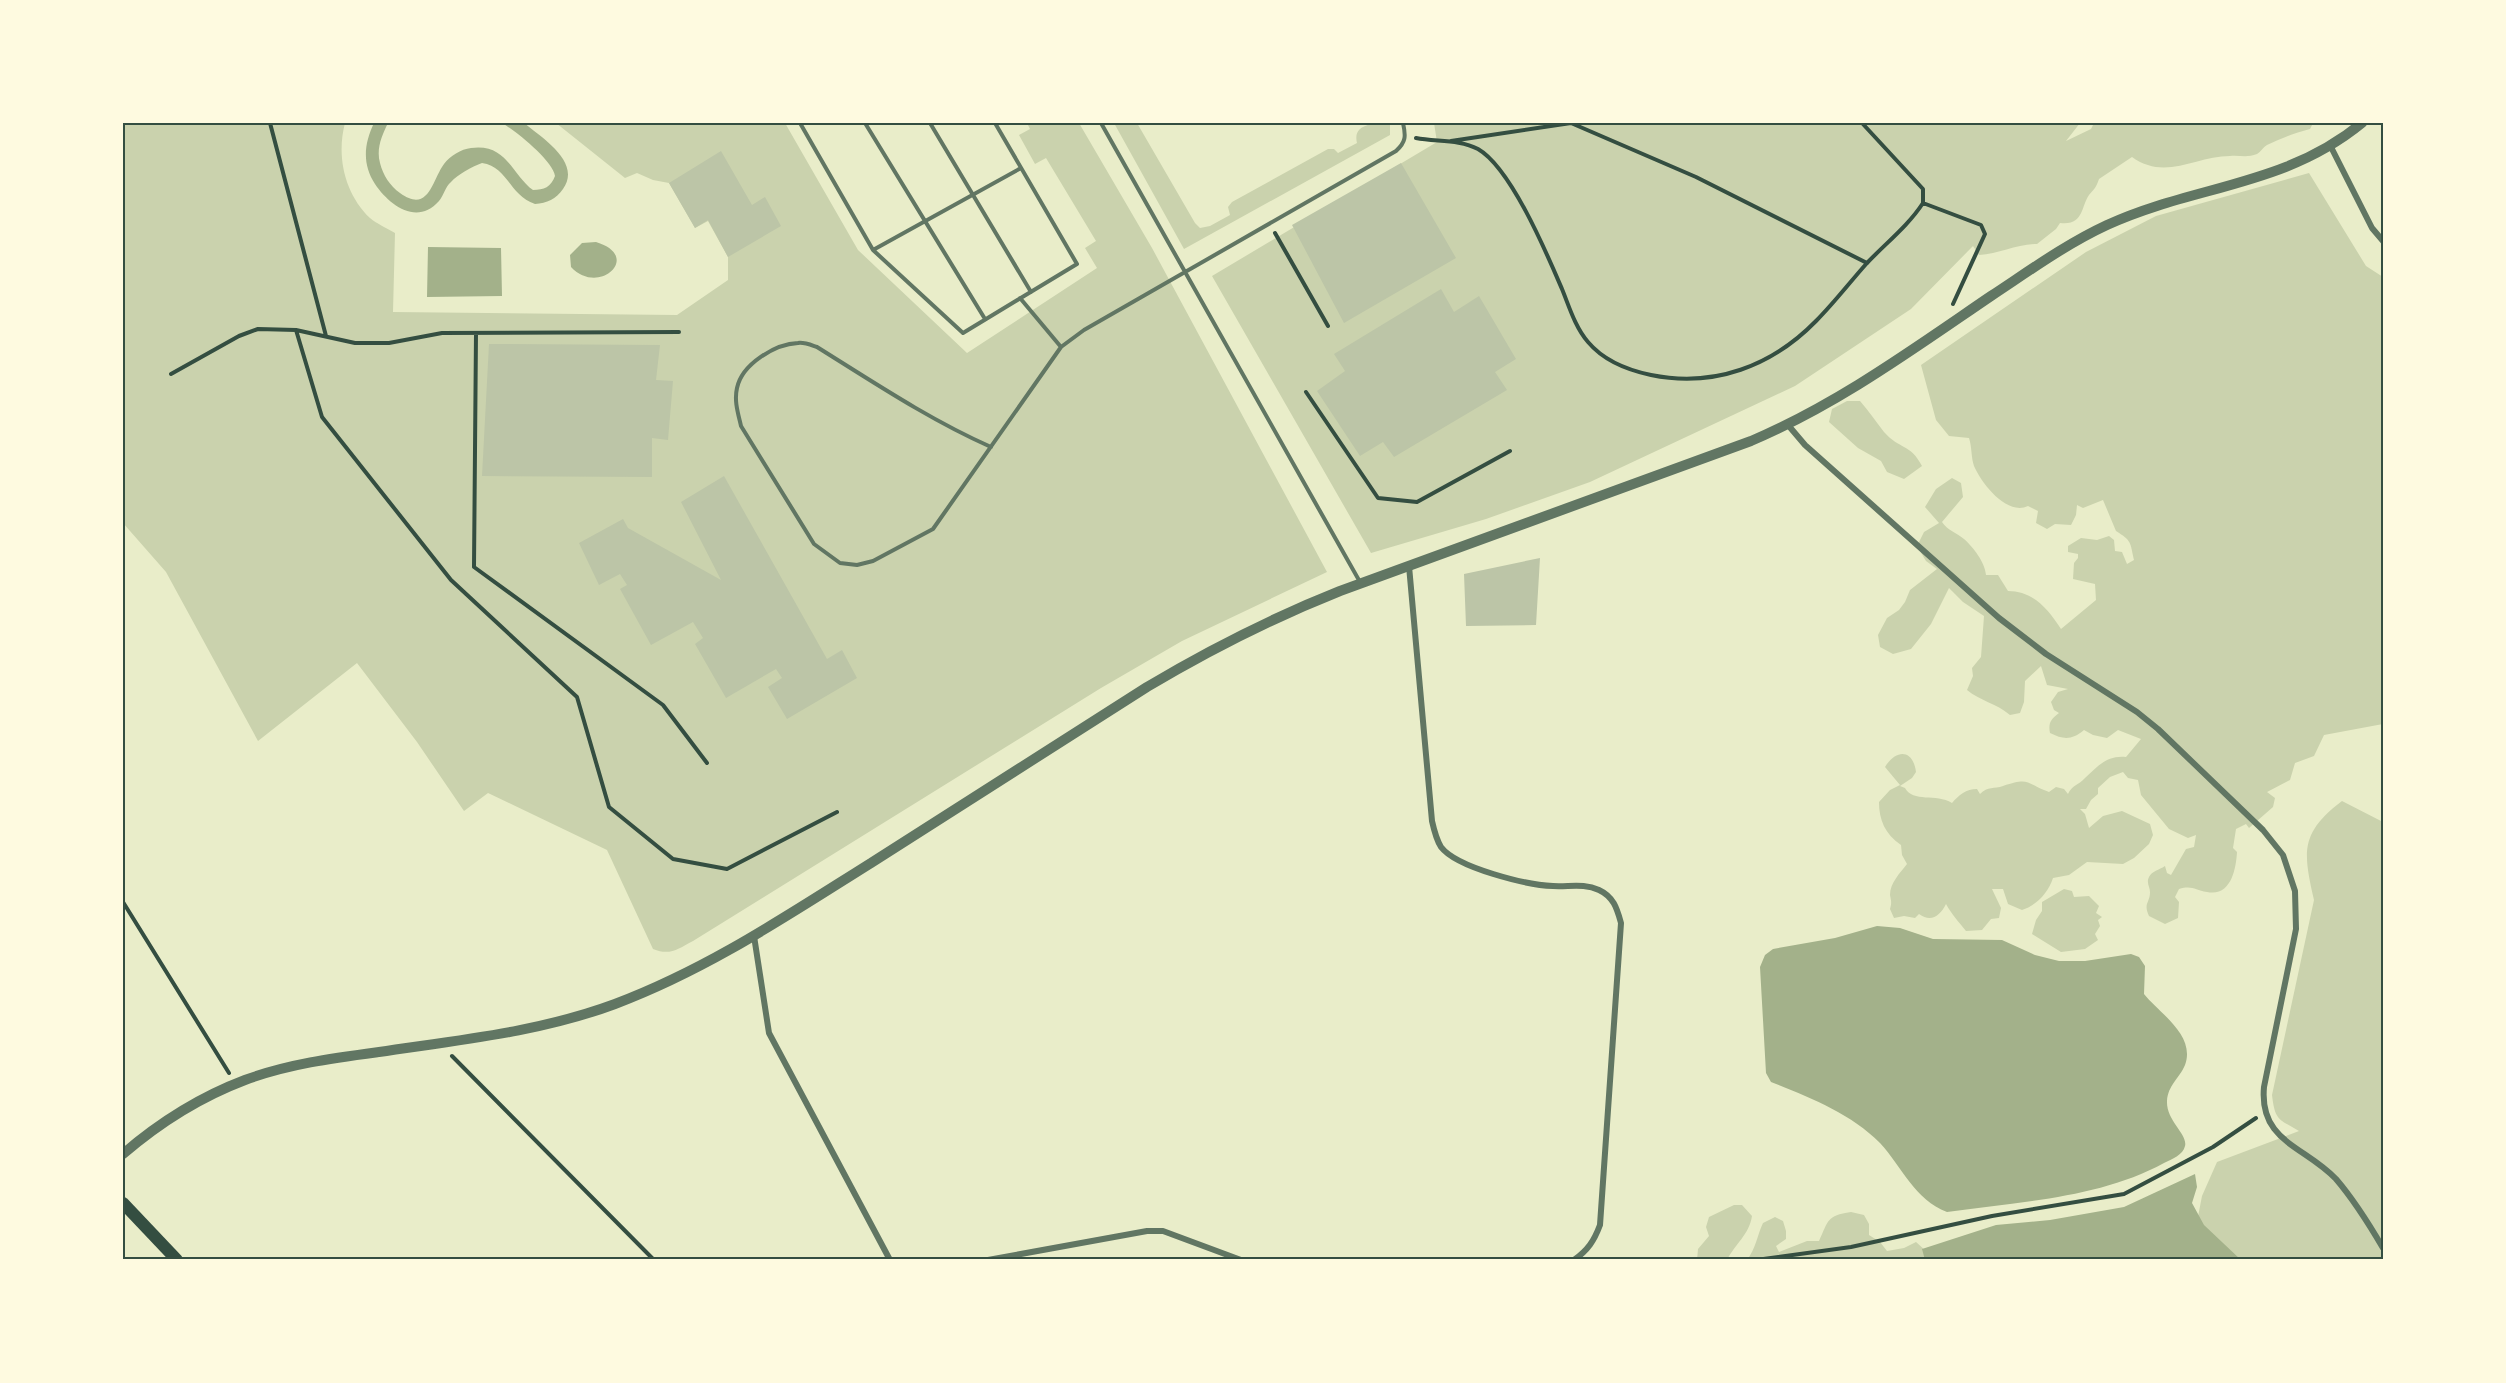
<svg xmlns="http://www.w3.org/2000/svg" width="2506" height="1383" font-family="Inter,sans-serif">
	<style>
		.green { fill: #cad2ad }
		.water { fill: #a3b18a }
		.building { fill: #bcc5a7 }
		.lines { fill: none; stroke-linecap: round; stroke-linejoin: round }
		.path { stroke: #344e41; stroke-width: 4 }
		.service { stroke: #617663; stroke-width: 4 }
		.minor { stroke: #617663; stroke-width: 6 }
		.tertiary { stroke: #617663; stroke-width: 10 }
		.secondary { stroke: #344e41; stroke-width: 12 }
		.neatline { fill: none; stroke: #344e41; stroke-width: 2 }
	</style>
	<rect width="100%" height="100%" fill="#e9edc9"/>
	<path class="green" d="M123,123H345C336,157 345,194 370,218C377,224 387,228 395,233L393,312L677,315L728,280V257L708,221L695,228L669,183L653,180L637,173L625,178L556,123H785L858,250L967,353L1097,268L1085,248L1096,241L1046,158L1035,164L1019,135L1030,129L1027,123H1079L1152,248L1327,572L1182,641L1101,688L693,941C678,949 670,956 653,949L607,850L488,793L464,811L417,742L357,663L258,741L166,572L123,523Z
		M1114,123H1137L1195,223L1200,228L1210,226L1230,215L1228,207L1232,202L1328,149H1334L1338,153L1357,143C1352,123 1376,123 1390,123V135L1184,249Z
		M1434,123H2080L2066,141L2091,129L2094,123H2313L2310,129C2295,133 2281,138 2267,145C2263,147 2261,152 2257,154C2247,158 2240,155 2230,156C2196,156 2165,181 2132,157L2099,179C2096,188 2094,189 2089,195C2081,206 2084,226 2060,223L2056,229L2037,244C2017,244 1999,254 1979,255L1973,246L1911,309L1795,386L1590,482L1486,519L1371,553L1212,276L1437,142Z
		M2309,173L2366,266L2383,277V724L2324,735L2314,756L2295,763L2290,780L2267,792L2275,798L2273,807L2249,828L2246,824L2236,829L2233,848L2237,852C2236,869 2231,897 2207,892C2195,890 2192,885 2179,889L2175,897L2179,902L2178,918L2165,924L2149,916C2143,903 2150,903 2150,892C2150,887 2146,883 2149,877C2152,871 2159,870 2165,866L2167,873L2171,875L2186,849L2194,847L2196,835L2188,838L2169,829L2141,795L2138,780L2128,778L2123,772L2110,777L2098,788V794L2091,800L2086,809H2080L2085,814L2089,828L2103,816L2122,811L2150,824L2153,835L2149,844L2134,858L2123,864L2087,862L2069,875L2053,878C2048,893 2037,905 2022,910L2008,904L2003,889H1992L2001,908L1999,918L1991,919L1982,930L1966,931C1959,922 1952,915 1946,904C1940,916 1931,923 1919,914L1915,918L1904,916L1894,918L1890,909C1892,902 1891,901 1890,895C1890,883 1900,873 1907,864L1902,855L1901,845C1885,834 1879,820 1879,802L1890,790L1900,785L1885,767C1896,749 1913,749 1916,772L1912,778L1900,786L1905,788C1913,803 1936,793 1952,803C1959,795 1966,789 1977,789L1980,794C1988,786 1994,789 2003,786C2030,777 2025,783 2049,792L2056,787L2064,789L2068,794C2072,785 2079,785 2085,778C2098,766 2107,755 2126,757L2141,739L2118,730L2107,738L2093,735L2084,730C2072,740 2064,740 2050,733C2048,723 2051,719 2059,713L2054,710L2051,702L2058,692L2068,689L2047,685L2041,666L2025,681L2024,702L2020,713L2010,715C1996,703 1980,701 1967,690L1973,676L1972,668L1981,657L1984,616L1963,602L1949,588L1931,624L1911,649L1893,654L1880,647L1878,635L1887,618L1899,610L1905,602L1910,590L1937,569L1926,561L1917,546L1924,532L1939,523L1925,507L1936,489L1952,478L1961,483L1963,497L1942,522C1948,531 1956,532 1964,539C1973,547 1985,562 1986,575H1998L2008,591C2033,591 2048,609 2061,629L2096,600L2095,584L2073,579L2074,563L2078,558V554L2068,552V546L2081,538L2097,540L2109,536L2114,540L2115,551L2122,552L2127,564L2134,560C2130,542 2132,541 2116,531L2103,500L2083,508L2077,505L2076,515L2071,525L2055,524L2047,529L2036,523L2038,511L2028,506C2007,516 1982,484 1974,466C1971,458 1972,447 1969,438L1949,436L1936,420L1921,365L2086,252L2156,216Z
		M1847,401H1860C1869,411 1876,422 1884,432C1900,450 1910,443 1922,466L1904,479L1887,472L1881,461L1858,448L1829,422L1832,409Z
		M2342,801L2383,822V1260H2222L2195,1232L2202,1196L2217,1162L2299,1131C2278,1119 2275,1120 2272,1095L2314,900C2303,852 2300,833 2342,801Z
		M2064,889L2072,891L2074,897L2089,896L2099,906L2096,913L2102,917L2098,920L2100,926L2095,934L2098,940L2085,949L2061,952L2032,934L2036,920L2042,911V902Z
		M1734,1205H1742L1752,1216C1749,1235 1735,1244 1727,1260H1697L1698,1249L1709,1236L1706,1227L1709,1217Z
		M1851,1212L1864,1215L1869,1224V1235L1880,1242L1887,1251L1904,1248L1916,1242L1936,1260H1747C1756,1248 1757,1236 1763,1223L1775,1217L1783,1221L1786,1231V1239L1776,1246L1779,1252L1807,1241H1819C1829,1220 1826,1216 1851,1212Z"/>
	<path class="water" d="M374,123H388C382,135 376,149 380,163C383,175 390,186 400,193C429,214 432,180 444,164C450,156 461,149 471,148C507,143 512,175 533,190C544,190 551,187 555,176C553,161 516,131 502,123H524C542,138 582,162 563,189C556,199 547,203 535,204C509,195 508,167 482,163C473,166 457,175 451,182C445,187 444,195 439,201C417,226 389,205 375,184C362,164 364,144 374,123Z
		M596,242C643,256 599,297 571,267L570,255L582,243Z
		M428,247L501,248L502,296L427,297Z
		M1877,926L1900,928L1933,939L2002,940L2035,955L2059,961H2085L2131,954L2139,957L2145,966L2144,994C2159,1013 2196,1035 2185,1065C2179,1079 2168,1085 2167,1101C2166,1121 2188,1134 2185,1146C2183,1155 2172,1159 2164,1163C2100,1198 2019,1202 1947,1212C1915,1200 1902,1167 1880,1143C1850,1113 1809,1097 1771,1082L1766,1073L1760,967L1765,955L1773,949L1835,938Z
		M2195,1174L2197,1187L2192,1203L2204,1225L2241,1260H1925L1922,1249L1996,1225L2050,1220L2124,1207Z"/>
	<path class="building" d="M721,151L752,205L765,197L781,226L728,257L708,220L695,228L669,183Z
		M1401,163L1456,258L1344,323L1292,225Z
		M1441,289L1454,312L1479,296L1516,359L1495,372L1507,390L1394,457L1383,442L1360,456L1317,391L1345,371L1334,354Z
		M489,344L660,345L656,380L673,381L668,440L652,438V477L482,476Z
		M724,476L827,659L842,650L857,678L787,719L768,687L782,678L776,669L726,698L695,644L703,638L693,622L651,645L620,589L627,585L620,574L599,585L579,543L623,519L628,528L721,580L681,502Z
		M1540,558L1536,625L1466,626L1464,574Z"/>
	<g class="lines">
		<path class="path" d="M270,123L326,336
			M1416,138C1436,142 1459,139 1478,149C1511,168 1547,254 1562,289C1569,306 1575,327 1588,342C1604,361 1627,370 1651,375C1714,388 1772,366 1816,321C1834,303 1850,282 1867,263C1886,243 1908,226 1923,203V189L1862,123
			M1451,141L1571,123L1696,177L1867,263
			M1923,203L1981,225L1985,234L1953,304
			M1275,233L1328,326
			M296,330L322,417L451,580L577,697L609,807L673,859L727,869L837,812
			M476,333L474,567L663,705L707,763
			M171,374L239,336L258,329L296,330L355,343H389L442,333L679,332
			M1306,392L1378,498L1417,502L1510,451
			M123,902L229,1073
			M452,1056L654,1260
			M1756,1260L1851,1247L1992,1216L2124,1194L2213,1147L2256,1118"/>
		<path class="service" d="M800,123L873,250L963,333L1077,264L995,123
			M865,123L985,319
			M930,123L1031,292
			M1101,123L1360,582
			M873,250L1021,168
			M1020,298L1061,347
			M991,447C930,420 873,382 817,347C811,345 804,342 798,343C775,344 742,364 737,388C734,401 738,413 741,426L814,544L840,563L857,565L873,561L933,529L1061,347L1084,330L1396,151C1406,142 1406,136 1403,123"/>
		<path class="minor" d="M2331,147L2372,228L2383,241
			M1788,425L1805,445L1999,618L2046,654L2137,712L2158,729L2263,830L2283,855L2295,891L2296,929L2264,1087C2259,1142 2305,1146 2336,1179C2354,1200 2369,1224 2383,1248
			M1409,566L1432,821C1434,830 1436,839 1441,847C1457,868 1527,885 1553,886C1569,887 1584,883 1599,890C1614,897 1617,909 1621,923L1600,1225C1594,1241 1588,1250 1574,1260
			M754,936L769,1033L890,1260
			M988,1260L1147,1231H1163L1241,1260"/>
		<path class="tertiary" d="M123,1154C159,1123 200,1097 245,1080C288,1064 334,1058 379,1052C459,1040 540,1032 615,1004C708,969 788,915 871,863C963,804 1055,745 1147,687C1209,650 1272,618 1340,591L1751,441C1838,404 1913,349 1991,296C2029,271 2066,244 2107,225C2194,185 2284,187 2362,123"/>
		<path class="secondary" d="M123,1203L177,1260"/>
	</g>
	<rect width="2506" height="1383" fill="none" stroke="#fefae0" stroke-width="249"/>
	<rect x="124" y="124" width="2258" height="1134" class="neatline"/>
</svg>
